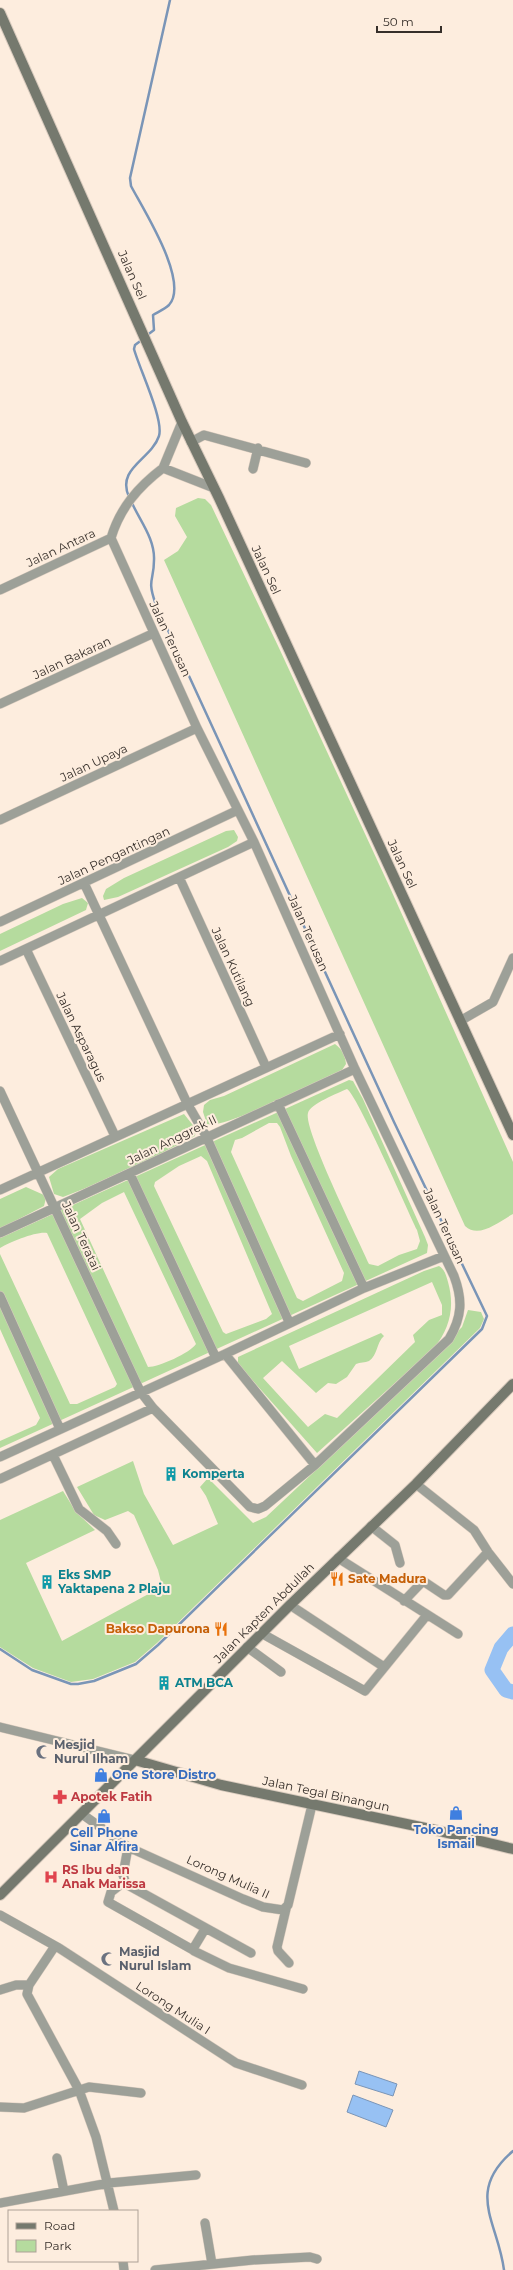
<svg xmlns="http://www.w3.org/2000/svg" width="513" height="2270" font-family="Montserrat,sans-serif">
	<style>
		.green { fill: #b5db9e; fill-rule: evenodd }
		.water { fill: #97c1f3; stroke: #7a95b7 }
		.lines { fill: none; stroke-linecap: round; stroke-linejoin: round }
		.stream { stroke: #7a95b7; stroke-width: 2.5 }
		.river { stroke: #97c1f3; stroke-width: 15 }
		.street-casing { stroke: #d9cbbe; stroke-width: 10 }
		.secondary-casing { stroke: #d9cbbe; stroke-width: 12 }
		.street { stroke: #9da098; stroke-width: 9 }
		.secondary { stroke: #75796e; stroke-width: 10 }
		.labels { text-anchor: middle; stroke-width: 4; stroke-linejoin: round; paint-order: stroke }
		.street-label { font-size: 12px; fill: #362f2a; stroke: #fdedde }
		.culture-label { font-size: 12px; font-weight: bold; fill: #0d838f; stroke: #fdedde; text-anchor: start }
		.food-label { font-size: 12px; font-weight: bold; fill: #c56008; stroke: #fdedde; text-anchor: start }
		.worship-label { font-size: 12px; font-weight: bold; fill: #5b616d; stroke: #fdedde; text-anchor: start }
		.shop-label { font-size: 12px; font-weight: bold; fill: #366cbe; stroke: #fdedde }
		.health-label { font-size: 12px; font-weight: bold; fill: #be3a42; stroke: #fdedde; text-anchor: start }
	</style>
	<rect width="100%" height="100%" fill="#fdedde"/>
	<path class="green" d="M198,498L205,499L211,505L279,648L391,890L513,1162V1214C498,1222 479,1239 465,1226L164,560L178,551L187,537L175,516L176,508Z
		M234,830L238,837L237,841L228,847L118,897L104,900L103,896L106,889L124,878L226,831Z
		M82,898L88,903L86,910L0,951V934L63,904Z
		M335,1044C343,1050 345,1055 346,1064L342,1070C320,1080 224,1130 207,1124L203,1112L204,1105L210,1100L224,1096Z
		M349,1080L353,1081L363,1099L425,1237L428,1245L427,1253L0,1448V1441L36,1425L40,1418L0,1329V1254L70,1404H77L115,1387L117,1384L47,1233C37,1231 10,1242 0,1248V1238ZM347,1089C356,1093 408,1211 417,1230L420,1241L417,1249L399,1255L378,1266L369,1264C359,1241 303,1129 308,1113C310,1104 338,1093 347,1089ZM269,1123H277L280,1127L291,1156L344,1273L342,1281L303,1301L297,1298L231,1152L235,1140L242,1138ZM201,1156L207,1161L272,1314L266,1319L226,1334L223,1332L154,1186L155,1182L179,1166ZM124,1192L196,1344C190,1353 159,1367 148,1367L80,1219L102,1203Z
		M184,1114L196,1129L195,1136L162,1153L86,1188L63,1197L54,1194L49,1177L58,1169Z
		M26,1187L44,1195L46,1198L44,1206L0,1229V1199Z
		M439,1266C445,1270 446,1275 448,1282C455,1307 450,1328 434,1348L317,1453L238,1364V1357L424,1271ZM432,1282L442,1305V1315L429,1320L413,1335L415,1342L337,1418L325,1414L308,1427L263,1378L282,1361L316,1393L328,1383L336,1384L347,1377L356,1364C360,1362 365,1363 369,1361C378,1355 376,1343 384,1336L381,1333L299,1369L289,1346Z
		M468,1310L481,1312L484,1319L480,1328L157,1643L135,1662L93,1679L71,1682L33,1668L0,1647V1520L63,1491L76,1512L95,1530L26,1563L62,1641L154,1591L161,1582L158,1570L134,1515L128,1511L105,1520L94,1515L77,1487L133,1461L144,1494L173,1545L218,1524L206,1496L200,1487L208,1478L253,1523L266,1517L383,1407L462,1327Z"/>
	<path class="water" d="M359,2071L397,2084L393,2096L355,2084Z
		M353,2095L393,2110L386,2127L347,2112Z"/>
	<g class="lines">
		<path class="stream" d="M146,336L154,330L153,315C158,312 165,309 169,305C190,282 143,209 131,186L130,178L170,0
			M129,497C116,468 151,460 159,436C164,419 139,368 134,349L135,345L143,339
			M0,1649L32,1670L71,1684H78L94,1681L136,1664L158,1645L482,1329L487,1316L394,1122L155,602C147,579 154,581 154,560C155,539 140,521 132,503
			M504,2270C498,2222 465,2192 513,2151"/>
		<path class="river" d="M513,1634L501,1648L492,1670L506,1690L513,1692"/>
		<defs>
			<path id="street" d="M191,442L204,435L306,463
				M163,468L182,422
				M253,469L258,448
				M0,590L111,538C120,508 138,487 163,468L214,488
				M0,704L154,633
				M0,820L197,728
				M179,877L266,1067
				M84,883L187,1103L206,1136L289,1322
				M0,922L238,810
				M26,949L115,1136
				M0,961L254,842
				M460,1021L493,1002L513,958
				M0,1091L140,1391L153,1408L250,1507L258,1509L265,1506L315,1465L449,1339C462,1317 463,1300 454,1276L355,1069L254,842L197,728L111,538
				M278,1104L364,1288
				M130,1174L216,1358
				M0,1190L340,1034
				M0,1233L355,1069
				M0,1296L60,1429
				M225,1354L364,1288L444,1256
				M53,1455L79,1509L107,1531L116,1544
				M0,1457L225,1354L315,1465
				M0,1479L153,1408
				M416,1484L474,1530L488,1552L513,1584
				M371,1526L395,1545L400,1563
				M338,1558L458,1634
				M404,1601L423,1581L444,1595H448L488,1552
				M290,1605L384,1667
				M261,1633L365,1691L427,1615
				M247,1647L281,1672
				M0,1727L135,1760
				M82,1814L128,1847L123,1875L126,1884L251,1953
				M128,1847L243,1899L263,1907L283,1910L288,1905L312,1805
				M124,1882L111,1892L108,1902L193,1950
				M286,1909L277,1947L278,1951L289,1963
				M0,1915L59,1948L236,2063L302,2085
				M205,1929L193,1949L194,1951L229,1968L303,1989
				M55,1946L29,1985L27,1994L79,2090L96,2137L114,2211
				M0,1990L16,1985H29
				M0,2107L24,2108L89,2087L141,2093
				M57,2158L64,2191
				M0,2203L109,2183L196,2175
				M205,2223L212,2264
				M123,2261L124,2270
				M155,2270L253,2260L310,2257L317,2259"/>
			<path id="secondary" d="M0,13L182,422L219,498L513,1135
				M135,1760L221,1785L435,1830L513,1849
				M0,1895L290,1605L416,1484L513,1384"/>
		</defs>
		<use href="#street" class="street-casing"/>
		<use href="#secondary" class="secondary-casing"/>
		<use href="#street" class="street"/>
		<use href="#secondary" class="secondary"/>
	</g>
	<defs>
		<symbol id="building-bare" viewBox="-9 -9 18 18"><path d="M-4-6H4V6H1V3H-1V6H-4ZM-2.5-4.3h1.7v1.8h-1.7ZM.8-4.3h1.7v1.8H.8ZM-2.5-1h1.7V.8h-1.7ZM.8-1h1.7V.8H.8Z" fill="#0f9aa8" stroke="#fdedde" stroke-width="2.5" paint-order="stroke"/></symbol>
		<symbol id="restaurant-bare" viewBox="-9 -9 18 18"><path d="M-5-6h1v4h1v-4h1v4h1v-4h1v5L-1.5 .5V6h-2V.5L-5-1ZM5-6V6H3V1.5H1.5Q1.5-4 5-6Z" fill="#e8710a" stroke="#fdedde" stroke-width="2.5" paint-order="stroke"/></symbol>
		<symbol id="mosque-bare" viewBox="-9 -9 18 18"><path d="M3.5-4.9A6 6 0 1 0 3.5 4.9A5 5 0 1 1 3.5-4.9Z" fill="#6b7280" stroke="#fdedde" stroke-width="2.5" paint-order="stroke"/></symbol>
		<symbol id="shop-bare" viewBox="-9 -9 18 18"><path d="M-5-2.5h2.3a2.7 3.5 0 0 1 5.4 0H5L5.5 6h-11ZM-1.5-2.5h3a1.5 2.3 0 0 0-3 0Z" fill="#3f7fe0" stroke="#fdedde" stroke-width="2.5" paint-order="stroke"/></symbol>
		<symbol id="pharmacy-bare" viewBox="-9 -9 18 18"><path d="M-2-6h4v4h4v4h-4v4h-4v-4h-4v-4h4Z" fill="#e0444e" stroke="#fdedde" stroke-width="2.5" paint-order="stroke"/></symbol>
		<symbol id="hospital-bare" viewBox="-9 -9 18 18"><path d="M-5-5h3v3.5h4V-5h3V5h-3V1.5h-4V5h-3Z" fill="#e0444e" stroke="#fdedde" stroke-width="2.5" paint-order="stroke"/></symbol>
	</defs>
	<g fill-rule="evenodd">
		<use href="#building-bare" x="161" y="1464" width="20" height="20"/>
		<use href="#restaurant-bare" x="327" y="1569" width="20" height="20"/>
		<use href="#building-bare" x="37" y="1572" width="20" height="20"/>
		<use href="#restaurant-bare" x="211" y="1619" width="20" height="20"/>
		<use href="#building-bare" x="154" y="1673" width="20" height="20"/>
		<use href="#mosque-bare" x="33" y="1742" width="20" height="20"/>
		<use href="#shop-bare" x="91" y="1765" width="20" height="20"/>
		<use href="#pharmacy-bare" x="50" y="1787" width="20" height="20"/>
		<use href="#shop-bare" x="446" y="1803" width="20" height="20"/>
		<use href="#shop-bare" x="94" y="1806" width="20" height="20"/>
		<use href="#hospital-bare" x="41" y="1867" width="20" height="20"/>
		<use href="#mosque-bare" x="98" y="1949" width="20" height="20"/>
	</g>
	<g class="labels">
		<g class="street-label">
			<text transform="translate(132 275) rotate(66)" y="4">Jalan Sel</text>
			<text transform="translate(61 548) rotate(-25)" y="4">Jalan Antara</text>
			<text transform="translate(266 570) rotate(65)" y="4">Jalan Sel</text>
			<text transform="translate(170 639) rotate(65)" y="4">Jalan Terusan</text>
			<text transform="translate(72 658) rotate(-25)" y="4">Jalan Bakaran</text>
			<text transform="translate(94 763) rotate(-25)" y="4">Jalan Upaya</text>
			<text transform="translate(114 856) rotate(-25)" y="4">Jalan Pengantingan</text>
			<text transform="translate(402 864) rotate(65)" y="4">Jalan Sel</text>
			<text transform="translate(308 933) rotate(66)" y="4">Jalan Terusan</text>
			<text transform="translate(233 967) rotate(65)" y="4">Jalan Kutilang</text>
			<text transform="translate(81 1037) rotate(64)" y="4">Jalan Asparagus</text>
			<text transform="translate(172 1140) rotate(-26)" y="4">Jalan Anggrek II</text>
			<text transform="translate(444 1226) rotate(65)" y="4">Jalan Terusan</text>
			<text transform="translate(81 1236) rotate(65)" y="4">Jalan Teratai</text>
			<text transform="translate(264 1613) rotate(-45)" y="4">Jalan Kapten Abdullah</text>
			<text transform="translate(326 1794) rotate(12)" y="4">Jalan Tegal Binangun</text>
			<text transform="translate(228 1877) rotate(24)" y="4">Lorong Mulia II</text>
			<text transform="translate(173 2008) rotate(33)" y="4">Lorong Mulia I</text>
		</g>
		<g class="culture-label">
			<text x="182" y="1478">Komperta</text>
			<text x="58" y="1579">Eks SMP<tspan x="58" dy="14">Yaktapena 2 Plaju</tspan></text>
			<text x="175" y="1687">ATM BCA</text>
		</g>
		<g class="food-label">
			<text x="348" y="1583">Sate Madura</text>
			<text x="210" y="1633" text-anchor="end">Bakso Dapurona</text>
		</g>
		<g class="worship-label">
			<text x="54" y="1749">Mesjid<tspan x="54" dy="14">Nurul Ilham</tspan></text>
			<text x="119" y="1956">Masjid<tspan x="119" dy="14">Nurul Islam</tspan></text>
		</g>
		<g class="shop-label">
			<text x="112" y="1779" text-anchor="start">One Store Distro</text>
			<text x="456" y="1834">Toko Pancing<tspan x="456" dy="14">Ismail</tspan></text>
			<text x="104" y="1837">Cell Phone<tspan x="104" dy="14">Sinar Alfira</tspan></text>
		</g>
		<g class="health-label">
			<text x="71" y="1801">Apotek Fatih</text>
			<text x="62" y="1874">RS Ibu dan<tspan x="62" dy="14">Anak Marissa</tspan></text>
		</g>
	</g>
	<rect x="8" y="2210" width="130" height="52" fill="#fdedde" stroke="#ada196"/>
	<rect x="16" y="2223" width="20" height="6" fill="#75796e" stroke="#ada196"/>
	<text x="44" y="2230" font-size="12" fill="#362f2a">Road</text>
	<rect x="16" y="2240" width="20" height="12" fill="#b5db9e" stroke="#ada196"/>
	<text x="44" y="2250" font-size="12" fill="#362f2a">Park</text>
	<path d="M377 26v6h64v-6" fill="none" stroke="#362f2a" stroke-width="2"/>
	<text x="383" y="26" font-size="12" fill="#362f2a" stroke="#fdedde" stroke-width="3" paint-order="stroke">50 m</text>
</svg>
